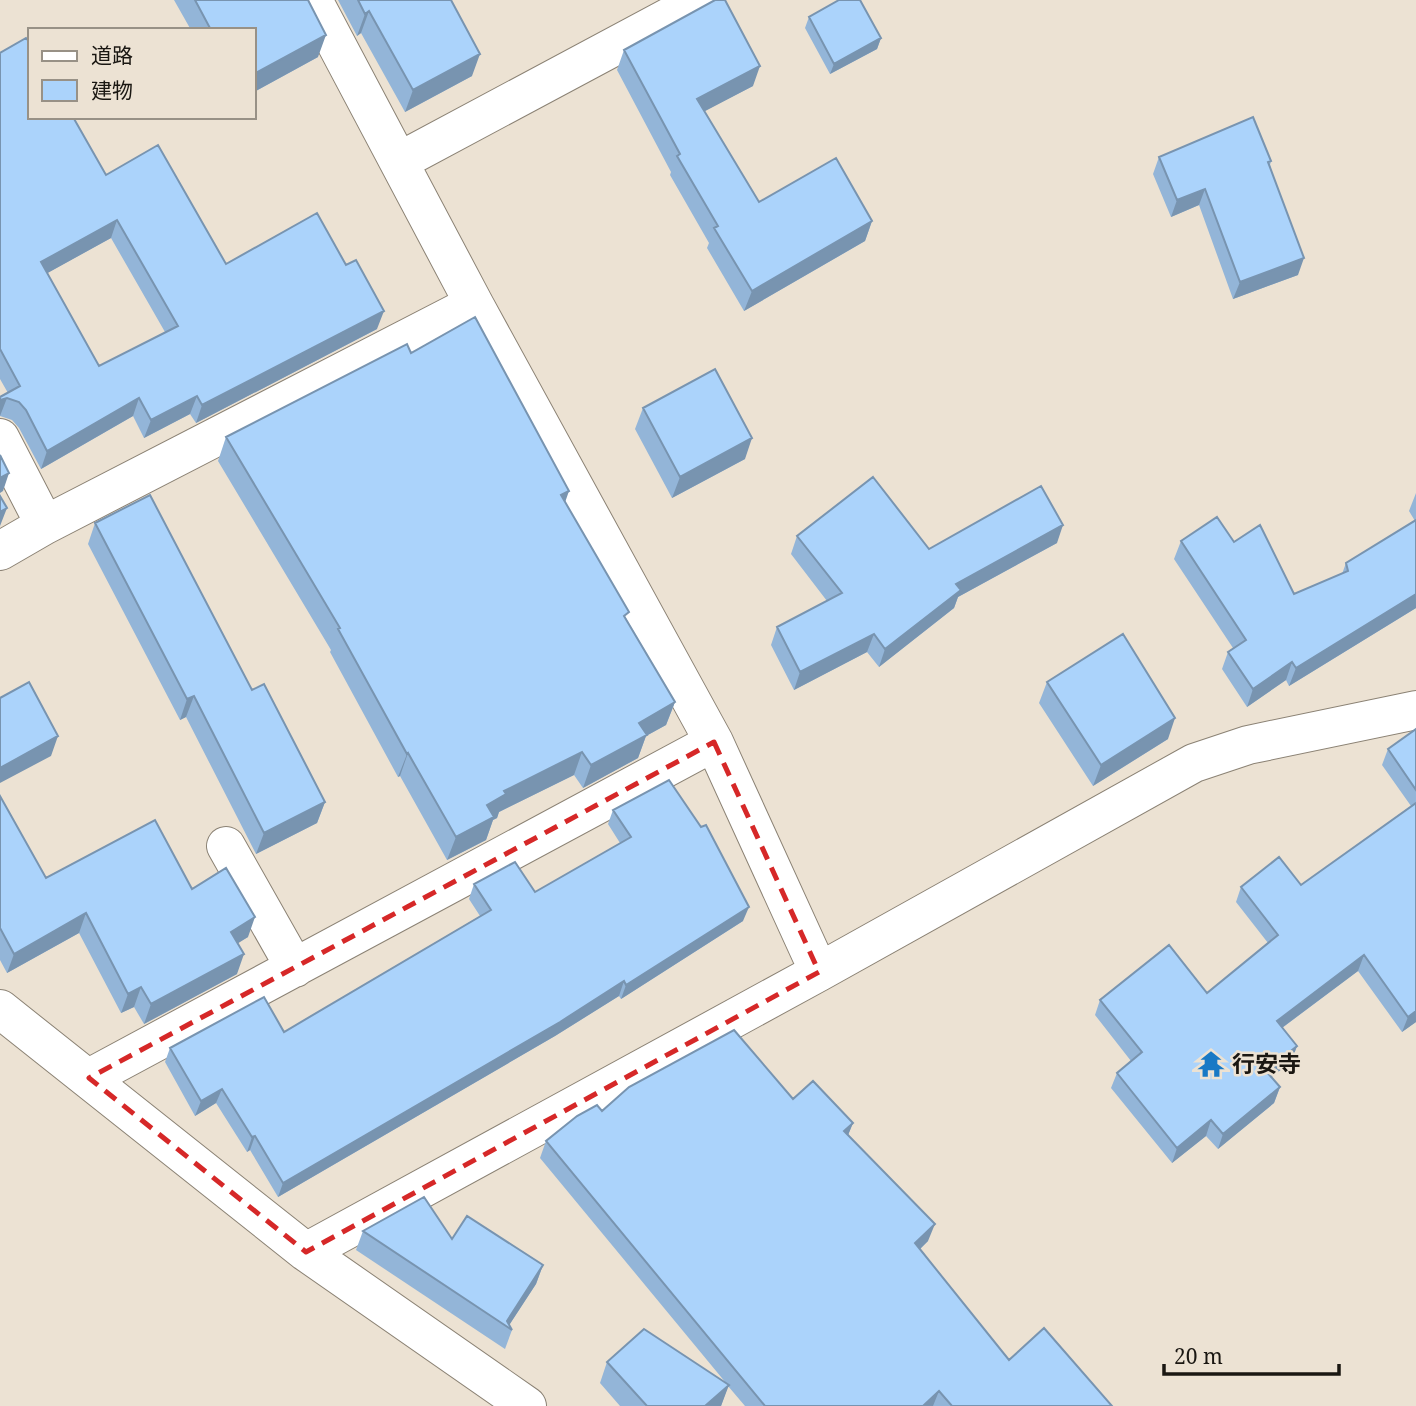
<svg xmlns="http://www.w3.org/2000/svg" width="1416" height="1406" font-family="'Noto Serif','Noto Sans JP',serif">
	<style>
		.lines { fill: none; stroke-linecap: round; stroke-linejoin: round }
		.minor-casing { stroke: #8b8274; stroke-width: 40 }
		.minor { stroke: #fff; stroke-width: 38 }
		.wall { fill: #93b5d8; fill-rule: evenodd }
		.shaded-wall { fill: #7894b0 }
		.building { fill: #abd3fb; stroke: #7894b0; stroke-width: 2; fill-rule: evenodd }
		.marked { fill: none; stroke: #d62828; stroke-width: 5; stroke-dasharray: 14 9; stroke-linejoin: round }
		.labels { text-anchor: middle; stroke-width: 5; stroke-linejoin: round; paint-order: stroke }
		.poi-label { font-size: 23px; font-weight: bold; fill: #1a1712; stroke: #ece2d3; text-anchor: start }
	</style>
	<rect width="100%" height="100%" fill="#ece2d3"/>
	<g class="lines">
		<defs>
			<path id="minor" d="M313,0L474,304L714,742L819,972
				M400,161L701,0
				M0,438L45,525
				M0,551L45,525L474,304
				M226,846L295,968
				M0,1009L306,1252L527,1406
				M89,1078L714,742
				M306,1252L819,972L1194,763L1248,745L1416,710"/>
		</defs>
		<use href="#minor" class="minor-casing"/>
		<use href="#minor" class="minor"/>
	</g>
	<path class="wall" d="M174,0H308L318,57L254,92V30H191Z
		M338,0H451L472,76L405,112L361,33L357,36Z
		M809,17L881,38L877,49L830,74L805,28Z
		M624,50L753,86L704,111L759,202L872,221L865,241L744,311L707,248L709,243L670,175L671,172L617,70Z
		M0,53L106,175L226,264L377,329L196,423L190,414L144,438L133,416L41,469L19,428L12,420L0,416V397L8,393L0,379ZM111,238L165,332L99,366L47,273Z
		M1159,157L1271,161L1270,165L1298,275L1233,299L1199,205L1171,217L1153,174Z
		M411,353L565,502L627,620L675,702L666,725L646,736L638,758L583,788L574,775L499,812L497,818L493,820L486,840L447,860L400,776L398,777L330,652L331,650L218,461L226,437Z
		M643,408L745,459L672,498L635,429Z
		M1416,493V608L1289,686L1286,680L1247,707L1222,669L1228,652L1233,648L1174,559L1181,541L1234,542L1294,594L1342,574L1346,563L1415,521L1409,511Z
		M95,523L252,690L325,802L317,823L256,854L186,717L180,720L88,544Z
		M797,536L929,549L1057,543L958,597L954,608L879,667L867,652L794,690L771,645L777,627L827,601L791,554Z
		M1047,682L1168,739L1093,786L1039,703Z
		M1416,729V1022L1402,1032L1358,971L1282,1028L1297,1046L1291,1062L1271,1077L1280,1087L1274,1103L1218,1149L1206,1136L1172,1163L1111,1088L1117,1073L1131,1061L1095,1015L1100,1000L1207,993L1268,943L1236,902L1241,887L1301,885L1411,806L1382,765L1388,749Z
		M0,796L46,878L192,889L248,937L237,943V974L144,1024L134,1007L121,1013L79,933L7,973L0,960Z
		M613,810L743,921L621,999L619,996L555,1036L278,1197L250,1150L247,1152L216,1103L195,1116L165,1062L170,1048L284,1032L480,916L469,899L474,884L535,892L620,843L608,824Z
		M793,1099L853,1123L848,1135L928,1241L920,1249L1009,1360L1112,1406H745L728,1386L721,1406H620L600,1383L607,1362L726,1383L540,1158L546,1141L602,1111Z
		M363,1231L452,1239L543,1265L536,1284L509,1325L512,1330L505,1349L356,1250Z"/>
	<path class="shaded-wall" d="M369,11L361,33L357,36L365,14Z
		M326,35L318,57L254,92V74Z
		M881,38L877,49L830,74L834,64Z
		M480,54L472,76L405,112L413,90Z
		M760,66L753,86L690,119L697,99Z
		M1205,189L1199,205L1171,217L1177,200Z
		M117,220L111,238L35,280L41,262Z
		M872,221L865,241L744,311L752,291Z
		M1304,258L1298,275L1233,299L1240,282Z
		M384,311L377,329L196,423L202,405Z
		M197,396L190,414L144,438L151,420Z
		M7,398L0,416V400Z
		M139,398L133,416L41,469L47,451Z
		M752,438L745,459L672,498L680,477Z
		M9,473L3,491L0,493V478Z
		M569,491L561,514V495Z
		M7,508L0,526V512Z
		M1063,525L1057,543L958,597L954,608L879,667L885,649L956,584Z
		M1416,594V608L1289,686L1296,668Z
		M874,634L867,652L794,690L800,672Z
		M1292,662L1286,680L1247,707L1253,689Z
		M194,696L186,717L180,720L187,699Z
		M675,702L666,725L646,736L638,758L583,788L591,765L639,723Z
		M1175,718L1168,739L1093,786L1101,765Z
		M58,736L51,756L0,783V768Z
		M582,752L574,775L499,812L497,818L493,820L486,840L447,860L456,837L487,805L504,791Z
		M408,753L400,776L398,777L407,754Z
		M325,802L317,823L256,854L264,833Z
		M749,907L743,921L621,999L626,985Z
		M86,913L79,933L7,973L14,954Z
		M255,917L248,937L224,952L231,932Z
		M244,954L237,974L144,1024L151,1004Z
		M1364,955L1358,971L1271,1036L1277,1021Z
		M624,981L619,996L555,1036L278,1197L283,1183Z
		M141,987L134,1007L121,1013L128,994Z
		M1416,1011V1022L1402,1032L1408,1017Z
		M1297,1046L1291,1062L1260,1086L1266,1071Z
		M1280,1087L1274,1103L1218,1149L1223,1134Z
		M222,1089L216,1103L195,1116L201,1101Z
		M1211,1120L1206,1136L1172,1163L1177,1148Z
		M853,1123L846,1140L844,1131Z
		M255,1136L250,1150L247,1152L252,1137Z
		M935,1224L928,1241L909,1260L915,1243Z
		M543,1265L536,1284L508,1327L507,1321Z
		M729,1385L721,1406H705Z
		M939,1391L933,1406H923Z"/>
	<path class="building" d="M195,0H308L326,35L254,74V30H211Z
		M358,0H451L480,54L413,90L369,11L365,14Z
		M715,0H725L760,66L697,99L759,202L836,158L872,221L752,291L714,228L718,226L677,156L680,154L624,50Z
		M839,0H860L881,38L834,64L809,17Z
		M26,38L30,43V117H73L106,175L158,145L226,264L317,213L346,265L356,260L384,311L202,405L197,396L151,420L139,398L47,451L26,410L19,402L7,398L0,400V397L20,386L0,349V53ZM117,220L178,326L99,366L41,262Z
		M1253,117L1271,161L1268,162L1304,258L1240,282L1205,189L1177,200L1159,157Z
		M475,317L569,491L561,495L629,612L624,616L675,702L639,723L647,735L591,765L582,752L504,791L506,794L487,805L494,817L456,837L408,753L407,754L338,629L340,628L226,437L407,344L411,353Z
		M715,369L752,438L680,477L643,408Z
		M0,455L9,473L0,478Z
		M873,477L929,549L1041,486L1063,525L956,584L961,590L885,649L874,634L800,672L777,627L842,593L797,536Z
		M150,495L252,690L264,684L325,802L264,833L194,696L187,699L95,523Z
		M0,496L7,508L0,512Z
		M1217,517L1234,542L1260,525L1294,594L1348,571L1346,563L1416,520V594L1296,668L1292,662L1253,689L1228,652L1246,640L1181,541Z
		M1123,634L1175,718L1101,765L1047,682Z
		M29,682L58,736L0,768V698Z
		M1416,729V790L1388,749Z
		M669,780L701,827L706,825L749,907L626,985L624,981L560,1022L283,1183L255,1136L252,1137L222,1089L201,1101L170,1048L264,997L284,1032L491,910L474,884L515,862L535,892L631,837L613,810Z
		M0,796L46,878L155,820L192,889L226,868L255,917L231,932L244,954L151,1004L141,987L128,994L86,913L14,954L0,928Z
		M1416,803V1011L1408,1017L1364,955L1277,1021L1297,1046L1266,1071L1280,1087L1223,1134L1211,1120L1177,1148L1117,1073L1142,1052L1100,1000L1169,945L1207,993L1278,935L1241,887L1279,857L1301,885Z
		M734,1030L793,1099L813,1081L853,1123L844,1131L935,1224L915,1243L1009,1360L1044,1328L1112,1406H952L939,1391L923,1406H765L546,1141L577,1116L597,1105L602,1111L629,1087Z
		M424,1197L452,1239L467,1216L543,1265L507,1321L512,1330L363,1231Z
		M644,1329L729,1385L705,1406H647L607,1362Z"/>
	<path class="marked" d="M714,742L819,972L306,1252L89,1078Z"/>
	<defs>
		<symbol id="temple-bare" viewBox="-9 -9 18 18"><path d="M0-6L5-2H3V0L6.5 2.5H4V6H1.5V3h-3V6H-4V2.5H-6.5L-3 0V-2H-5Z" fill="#1879c5" stroke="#ece2d3" stroke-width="2.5" paint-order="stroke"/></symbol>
	</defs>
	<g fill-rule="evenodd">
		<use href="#temple-bare" x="1192" y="1045" width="38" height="38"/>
	</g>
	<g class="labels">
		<g class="poi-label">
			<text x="1232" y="1072">行安寺</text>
		</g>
	</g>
	<rect x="28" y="28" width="228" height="91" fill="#ece2d3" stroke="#989186" stroke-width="2"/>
	<rect x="42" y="51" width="35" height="10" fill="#ffffff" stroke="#989186" stroke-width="2"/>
	<text x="91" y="63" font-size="21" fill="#1a1712">道路</text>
	<rect x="42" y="80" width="35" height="21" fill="#abd3fb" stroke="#989186" stroke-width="2"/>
	<text x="91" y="98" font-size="21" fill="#1a1712">建物</text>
	<path d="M1164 1364v10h175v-10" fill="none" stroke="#1a1712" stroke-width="3.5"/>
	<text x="1174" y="1364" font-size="21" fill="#1a1712" stroke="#ece2d3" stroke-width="5" paint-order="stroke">20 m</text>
</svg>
